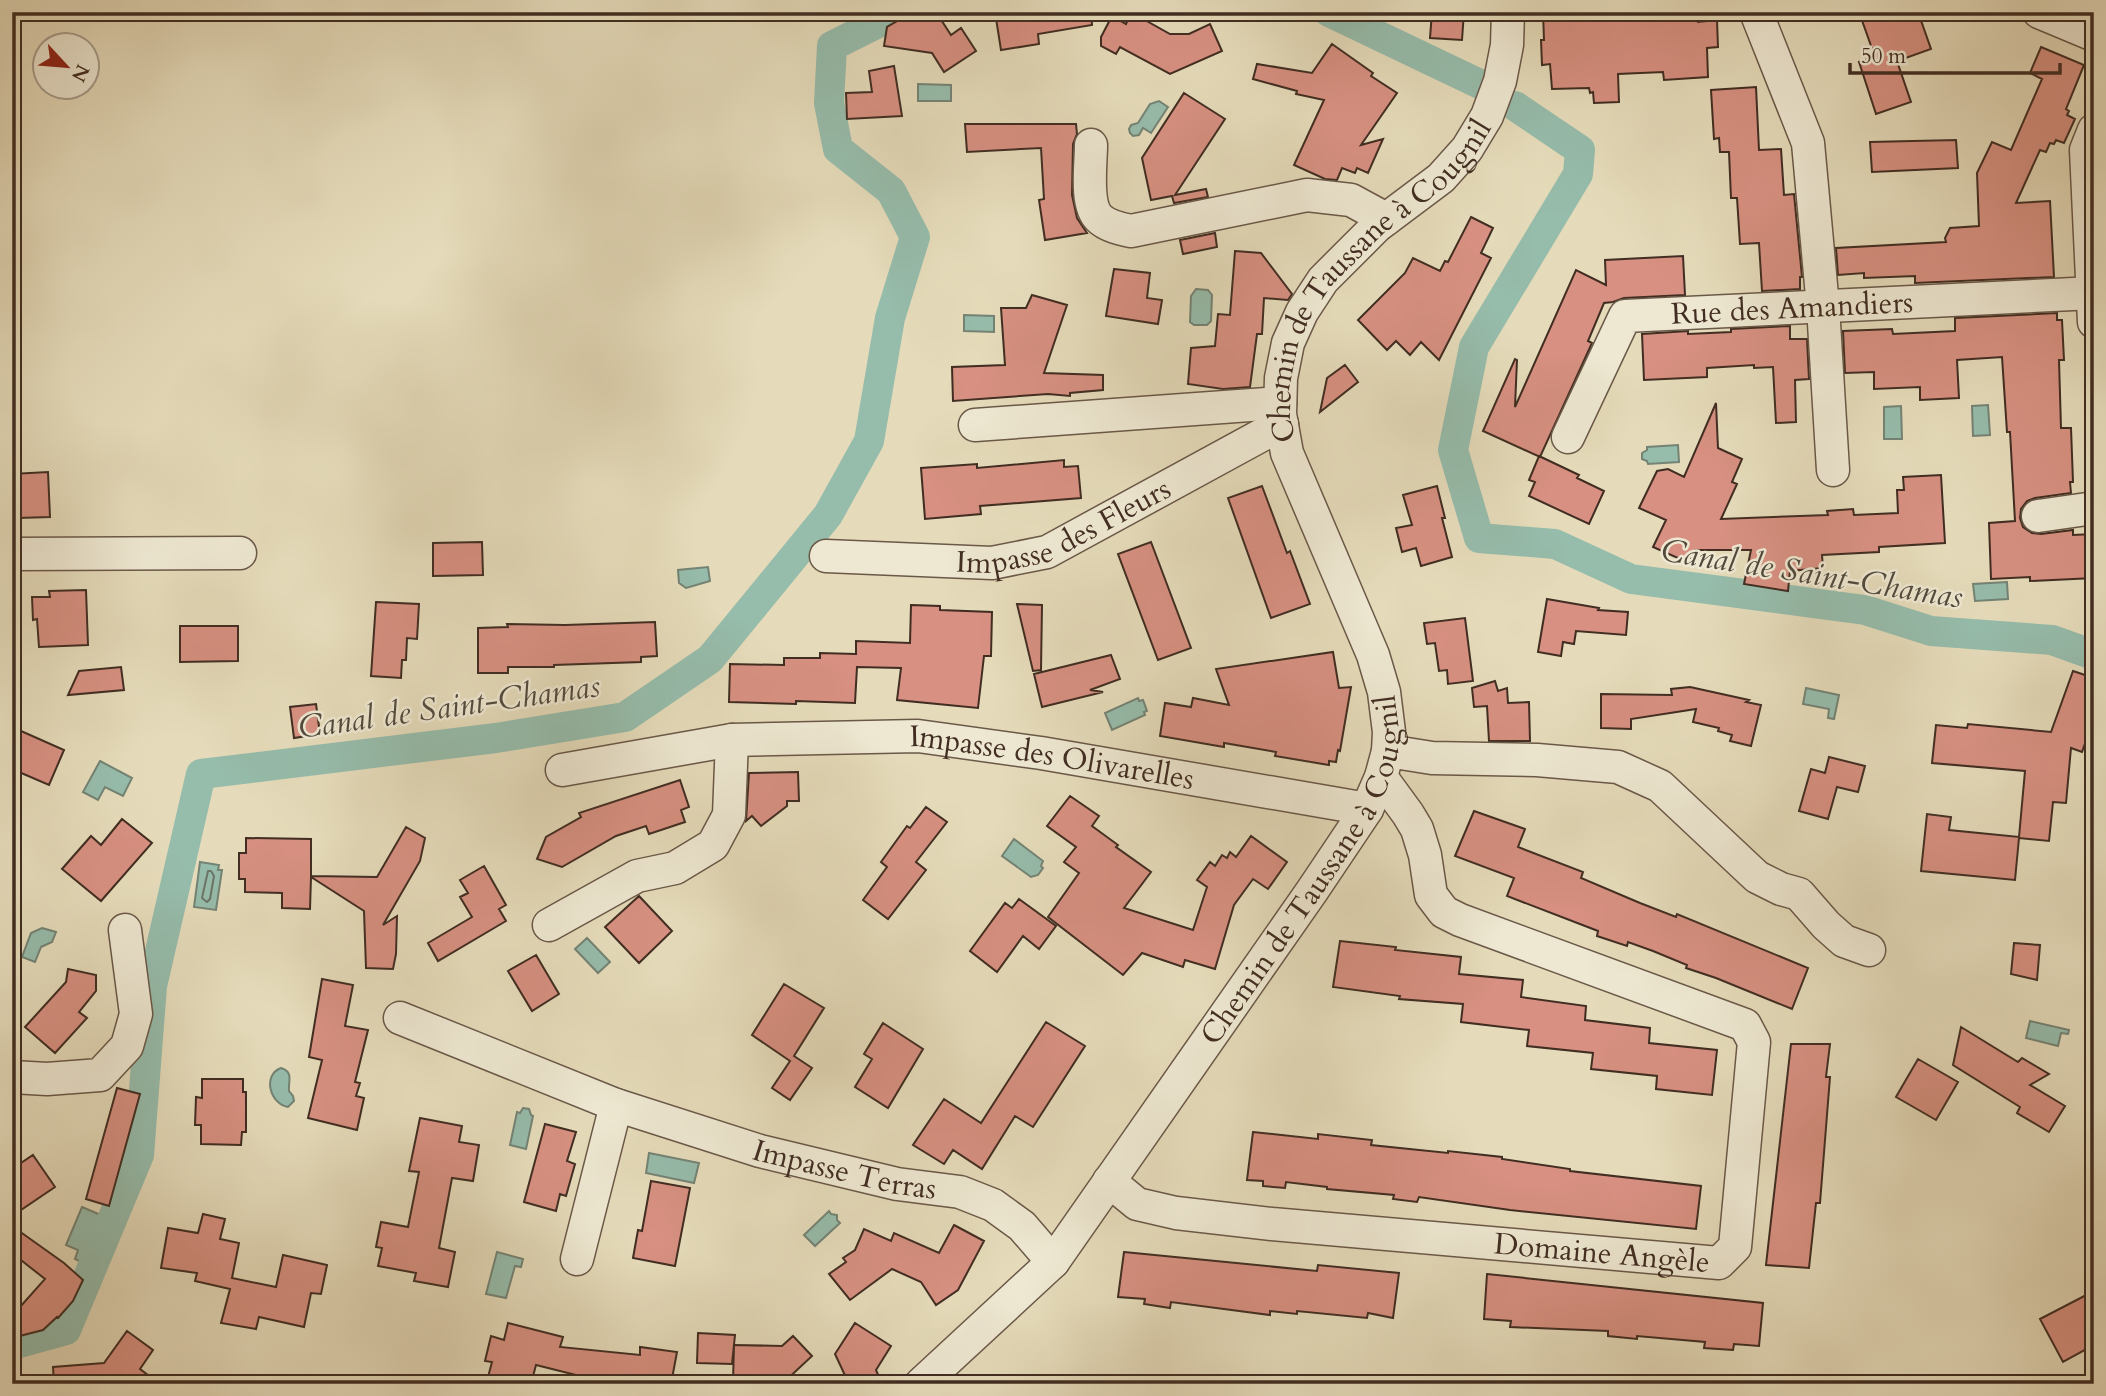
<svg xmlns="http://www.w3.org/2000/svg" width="2106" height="1396" font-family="Cardo,serif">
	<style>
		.water { fill: #96bcab; stroke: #748374; stroke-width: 2 }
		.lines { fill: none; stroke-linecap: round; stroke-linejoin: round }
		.shore { stroke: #6c7466; stroke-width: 2 }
		.canal { stroke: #96bcab; stroke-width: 30 }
		.building { fill: #d79081; stroke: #412d22; stroke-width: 2 }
		.minor-casing { stroke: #6a5848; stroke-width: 35 }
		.minor { stroke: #eee8d2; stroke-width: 32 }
		.labels { text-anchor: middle; stroke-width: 5; stroke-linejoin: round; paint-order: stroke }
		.street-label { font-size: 30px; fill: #412d22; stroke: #eee8d2 }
		.water-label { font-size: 32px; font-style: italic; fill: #524a3d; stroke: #eee8d2 }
	</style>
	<rect width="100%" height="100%" fill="#e5dbba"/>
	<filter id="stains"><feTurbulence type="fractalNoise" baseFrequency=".00286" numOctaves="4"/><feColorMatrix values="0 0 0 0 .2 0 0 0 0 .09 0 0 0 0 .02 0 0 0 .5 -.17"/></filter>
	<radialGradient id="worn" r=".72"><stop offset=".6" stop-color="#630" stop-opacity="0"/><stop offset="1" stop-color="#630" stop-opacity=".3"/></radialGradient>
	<path class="water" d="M918,84L951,85V101H918Z
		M1159,101L1168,107L1151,133L1143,128L1139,135L1133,136L1130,133L1129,129L1131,125L1138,123L1150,104Z
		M1196,289L1208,290L1212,295L1211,321L1207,325H1194L1190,322L1191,296Z
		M964,315L994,316V332L964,331Z
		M1988,405L1990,435L1973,436L1972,406Z
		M1901,406L1902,439H1884V407Z
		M1678,445L1679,462L1648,464L1647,461L1642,459V453L1647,450V447Z
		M708,567L710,581L686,588L679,583L678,570Z
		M2007,582L2008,599L1975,601L1973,584Z
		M1806,688L1839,695L1834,719L1828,718L1829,709L1803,704Z
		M1138,698L1139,701L1143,700L1147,711L1144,712L1145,715L1112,730L1105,713Z
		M100,761L132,778L123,796L105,787L98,800L83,792Z
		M1014,839L1043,861L1041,866L1043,868L1038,875L1031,877L1002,856Z
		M200,862L219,865L218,870H222L216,910L194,907Z
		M42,928L56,932L52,942L41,947L35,962L22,957L31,933Z
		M587,938L610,962L598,973L575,949Z
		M2030,1021L2069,1030L2068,1034L2061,1033L2058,1046L2026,1038Z
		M281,1068C294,1072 288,1081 289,1091L293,1096L294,1101L288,1107C270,1104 262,1075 281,1068Z
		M523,1108L529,1109L531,1115L533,1116L526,1149L510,1145L517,1112L520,1113Z
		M649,1153L699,1163L694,1183L646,1173Z
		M82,1207L101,1215L81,1262L75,1259L78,1250L66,1245Z
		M829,1211L831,1214L837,1215V1220L840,1223L815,1246L804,1235Z
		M497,1252L523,1259L521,1267L515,1266L506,1298L486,1294Z"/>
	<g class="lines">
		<path class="shore" d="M208,871H211L214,876L210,899L207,902L202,898Z"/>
		<path class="canal" d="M1329,12L1486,87
			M1515,106L1580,150L1578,174L1474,347L1453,450L1479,538L1555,544L1631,579L1865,610L1931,631L2052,640L2094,655
			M12,1345L66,1330L139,1155L152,986L201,774L496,738L625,717L710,659L828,515L869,441L890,318L915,237L891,191L838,149L829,103L832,46L900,12"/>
	</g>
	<path class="building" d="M913,12H936L951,35L961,28L976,51L944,72L932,53L884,46L887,27Z
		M995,12H1091L1092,25L1038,34L1039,44L1001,50Z
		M1432,12H1464L1462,40L1430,38Z
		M1543,12H1698V22L1717,20L1718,47L1707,48L1708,77L1664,80L1663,72L1618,74L1619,102L1594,103L1593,92L1590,93L1589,88L1552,89L1550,64L1542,65L1541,40H1544Z
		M1859,12H1918L1931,49L1897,61L1911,102L1876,114L1859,62L1875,57Z
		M1136,15L1170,34H1189L1210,24L1222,51L1170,74L1120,47L1116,54L1101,46V37L1112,16L1126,24L1129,17L1134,19Z
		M1332,44L1373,73L1371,76L1397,93L1361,145L1383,139L1368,173L1357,168L1355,173L1342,168L1337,180L1325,179L1294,165L1324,100L1296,94L1297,91L1253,79L1257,64L1312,73Z
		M2041,47L2084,65L2066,109L2069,111L2067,115L2075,119L2064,143L2056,140L2054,144L2050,143L2046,152L2040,150L2016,203L2050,201L2054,277L1915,283V276L1864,278V273L1838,275L1836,248L1946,242L1945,238L1950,228L1979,226L1977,173L1992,142L2011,150L2042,79L2030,73Z
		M894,66L902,116L847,119L846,93L872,92L869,71Z
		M1756,87L1759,150L1781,149L1784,195L1794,194L1802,277H1800V289L1762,291L1759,243L1740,244L1737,198H1731L1729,152H1720L1719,138L1714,139L1711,90Z
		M1184,93L1225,119L1175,195L1206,189L1208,197L1174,203L1172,196L1151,200L1142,158Z
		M965,124H1076L1077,134L1073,144L1072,195L1077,218L1087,233L1045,240L1039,200L1044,199L1041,148L967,152Z
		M1956,140L1958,168L1872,172L1870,142Z
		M1471,217L1493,228L1481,253L1491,258L1439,360L1421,342L1410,355L1396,341L1387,350L1358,320L1405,273L1413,258L1440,271L1445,261L1448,262Z
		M1215,233L1217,247L1183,254L1180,240Z
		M1235,251L1261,253L1292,294L1288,300L1264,298L1262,334H1257L1250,387L1223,389L1188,384L1191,348L1215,346L1218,314L1230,315Z
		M1683,256L1685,295L1624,298L1613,302L1604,303L1588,341L1592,343L1540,457L1483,431L1515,359L1517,360L1515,407L1576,270L1606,285L1605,260Z
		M1114,269L1150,273L1147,298L1162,300L1158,324L1106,316Z
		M1032,295L1067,305L1044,373L1103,375V390L1070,393V396L1048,394L953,401L952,367L1005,365L1001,308H1026Z
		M2057,313V320H2062L2064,360H2059L2061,428H2071L2073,482H2070L2071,493L2035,498L2027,501L2021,509L2020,518L2023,527L2032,533L2041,534L2073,530V535L2094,534V578L2030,581V577L1991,579L1989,523L2015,521L2010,432H2007L2002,357L1957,360L1959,398L1920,400V387L1874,389V372L1845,373L1843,331L1892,329L1893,334L1955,331V318Z
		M1790,326V339H1807L1809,379L1795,380L1796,422L1776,423L1773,367L1754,368V365L1707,368V377L1644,380L1642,334L1688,331V334L1731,332V329Z
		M1345,365L1358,382L1320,412L1327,378Z
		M1716,403L1718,448L1742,459L1732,482L1737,484L1721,519L1828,515L1827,511L1853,509L1854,515L1898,513L1897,490H1904L1903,477L1941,475L1945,543L1879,547V552L1822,555L1823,568L1790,571L1788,591L1744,584L1751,550H1695L1689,563L1653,547L1666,520L1639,508L1657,471L1668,469L1684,477Z
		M1539,456L1579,475L1577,478L1604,491L1589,524L1529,496L1535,482L1529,480Z
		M1064,460V467L1078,466L1081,498L980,506L981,514L925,519L921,468L977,464V468Z
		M48,472L50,517L18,518V508H12V474Z
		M1262,486L1287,553L1290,551L1310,604L1271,618L1228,498Z
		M1437,486L1445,518H1442L1452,557L1421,566L1416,548L1402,552L1396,528L1412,525L1403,495Z
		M482,542L483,575L433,576V543Z
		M1151,542L1191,648L1158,660L1118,554Z
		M86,590L88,645L39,647L37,619L33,620L32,597H50L49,591Z
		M1547,599L1599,608L1598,610L1628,612L1626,635L1576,631L1574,644L1563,642L1561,656L1538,652Z
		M376,602L419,604L417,639L407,638L406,660H402L401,678L371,676Z
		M1017,604L1042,605L1041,670L1033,671Z
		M911,605L940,606V610L992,612L991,656H984L978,708L897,700L901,668L857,667L855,703L796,701V704L729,702L730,664L784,665V658H820V653L856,654V641L910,643Z
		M1465,618L1473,681L1448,684L1447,670L1439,671L1435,643L1427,644L1424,623Z
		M655,622L657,656L641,657V662L554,665V667H508V673H478V628L508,627L507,624L565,625Z
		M180,626H238V661L180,662Z
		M1333,652L1339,688L1351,687L1340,751L1338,750L1336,762L1329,761V765L1275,756L1276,752L1224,743V747L1160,736L1165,703L1191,707L1193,698L1229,705L1216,669Z
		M1111,655L1120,679L1090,690L1103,692L1042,707L1034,674Z
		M121,667L124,690L68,695L79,671Z
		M2073,671L2094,678V737L2088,735L2082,752L2071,748L2066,803L2053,802L2049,841L2019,838L2015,880L1921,871L1927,814L1951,817L1949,830L2019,837L2025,771L1932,763L1936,725L1967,728L1968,724L2051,732Z
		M1495,681L1498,691L1507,688L1508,703L1529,702L1530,741H1489L1487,706L1474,707L1472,688Z
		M1690,687L1749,700L1746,702L1761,705L1751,746L1730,741L1732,735L1718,731L1719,728L1693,722L1696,709L1631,719V729L1601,728V694L1672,695L1671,689Z
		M316,704L320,734L294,738L290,707Z
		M12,727L64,750L49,785L12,769Z
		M1829,757L1865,766L1858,792L1837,787L1828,819L1799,811L1811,769L1825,773Z
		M798,772L799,801H787V806L761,826L752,816L746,821L749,773Z
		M680,780L689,807L681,810L685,822L649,834L646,826L616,836L562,867L537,859L546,837L581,817L579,813Z
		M1070,796L1099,816L1092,826L1118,845L1116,847L1151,872L1124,908L1193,930L1207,887L1197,880L1210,862L1215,866L1222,855L1227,858L1230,852L1236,857L1251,836L1287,862L1268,889L1253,879L1234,905L1215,969L1185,960L1183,967L1142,953L1123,975L1048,917L1079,873L1064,862L1076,847L1047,826Z
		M926,807L947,822L916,862L926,870L888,919L863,900L887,867L881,862L907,826L910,828Z
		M1474,811L1525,829L1518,847L1583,872L1581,878L1640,903L1676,917L1677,914L1808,968L1792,1009L1716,978L1686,968L1687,965L1653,951L1628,942L1627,946L1597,936L1598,931L1507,896L1514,878L1455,856Z
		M122,819L152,843L101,901L62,869L91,836L101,845Z
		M406,827L425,838L420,861L383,925L397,916L396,954L393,969L366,968L364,911L311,877L310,909L282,908V893L245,892V879H239V853H246V838L311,839V876L377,877Z
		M484,866L506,905L499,909L506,921L438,961L428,943L472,917L460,897L468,893L460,880Z
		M639,896L672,931L639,963L605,927Z
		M1019,899L1056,926L1039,949L1023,936L997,972L970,951L1005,903L1012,908Z
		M1340,941L1396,947L1395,950L1461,957L1459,974L1523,980L1521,997L1586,1006L1585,1020L1650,1028L1649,1043L1717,1050L1712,1095L1656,1089L1657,1076L1591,1069L1593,1053L1527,1046L1529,1030L1461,1022L1463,1004L1399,999L1400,996L1333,987Z
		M2014,943L2040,945L2037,980L2011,974Z
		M536,955L559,994L532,1011L508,971Z
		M68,969L96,975V991L79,1012L87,1018L55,1053L25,1027L66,982Z
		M322,979L353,985L345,1026L368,1030L355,1082L360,1083L356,1096L364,1098L357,1130L308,1118L322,1060L309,1057Z
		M784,984L824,1008L794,1056L812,1068L790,1100L772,1088L790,1061L752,1035Z
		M1046,1022L1085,1046L1033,1127L1015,1116L982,1169L953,1150L944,1164L913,1145L944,1099L981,1123Z
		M883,1023L923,1049L888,1108L855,1087L872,1059L864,1054Z
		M1961,1027L2018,1062L2022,1058L2049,1074L2030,1085L2065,1106L2049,1132L2017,1113L2020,1107L1953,1065Z
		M1791,1044H1830L1826,1077H1830L1820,1203H1816L1809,1268L1766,1265Z
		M1918,1059L1958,1082L1936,1120L1896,1097Z
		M202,1079H243V1092H246V1132H242L241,1145L201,1144V1125H195L196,1097L202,1098Z
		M117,1088L140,1094L109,1206L86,1199Z
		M420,1118L462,1126L459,1142L479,1145L473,1181L452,1178L439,1248L455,1252L448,1287L414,1281L416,1273L378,1266L382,1248L376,1247L381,1222L408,1227L419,1172L409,1171Z
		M545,1124L576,1132L567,1161L575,1164L566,1196L560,1194L556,1211L524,1202Z
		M1253,1132L1318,1139V1134L1372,1140L1371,1145L1448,1153V1151L1502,1157V1159L1570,1169V1171L1701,1186L1696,1229L1510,1210L1419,1197L1417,1202L1393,1199L1394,1195L1327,1189V1187L1286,1182L1285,1188L1263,1186V1181L1247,1180Z
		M33,1155L55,1187L12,1216V1169Z
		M651,1181L690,1188L675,1266L633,1258L638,1230L642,1231Z
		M203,1214L225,1219L220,1239L239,1243L232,1278L276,1287L283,1255L327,1265L321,1294L311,1293L304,1327L259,1317L256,1329L221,1323L230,1289L195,1281L197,1273L161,1268L168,1228L198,1233Z
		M954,1225L984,1241L958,1290L936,1305L921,1282L892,1269L850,1300L829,1274L846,1262L843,1258L855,1250L864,1229L891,1241L894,1233L939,1253Z
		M12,1226L64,1263L83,1280L73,1301L58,1318L57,1317L43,1330L12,1338V1316L45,1279L12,1253Z
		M1124,1252L1317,1271L1318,1265L1399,1273L1393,1318L1368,1313L1367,1318L1297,1311V1314L1270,1311V1315L1171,1302L1170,1308L1144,1304L1145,1299L1118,1297Z
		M1487,1274L1763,1303L1759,1346L1734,1344L1733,1350L1704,1348L1705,1342L1637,1336V1339L1608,1336V1331L1510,1327L1511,1321L1484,1319Z
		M2094,1291V1345L2063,1362L2040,1319Z
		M508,1323L563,1337L560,1347L640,1355V1347L677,1352L671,1384H583L584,1377L536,1365L531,1384H512L488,1377L492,1362L485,1361L491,1336L504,1340Z
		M855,1323L891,1346L876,1370L882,1384H849L835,1354Z
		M127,1331L153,1350L140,1369L160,1384H54L53,1367L104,1363Z
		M698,1333L735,1335L732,1364L697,1363Z
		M793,1336L812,1356L782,1384L733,1382L734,1345L782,1346Z"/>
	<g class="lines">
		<defs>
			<g id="minor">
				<path d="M1756,12L1808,143L1823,307L1833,470"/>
				<path d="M2039,12L2094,35"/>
				<path d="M2094,130L2086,150L2094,322"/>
				<path d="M1091,145C1091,165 1085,204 1099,218C1107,226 1121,229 1131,231L1307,195L1351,200L1386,219"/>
				<path d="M975,425L1280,403"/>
				<path id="s1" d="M1568,437L1625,316L2094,293"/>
				<path d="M2038,516L2094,508"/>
				<path d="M12,554L240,553"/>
				<path id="s2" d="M826,556L992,563L1047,552L1282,424"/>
				<path d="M1388,751L1432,758L1537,760L1618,767L1660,786L1757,877L1781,889L1799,894L1826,925L1844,941L1869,950"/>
				<path id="s3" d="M562,770L732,740L918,736L1041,753L1367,809"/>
				<path d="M549,925L637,876L675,868L713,845L729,815L732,740"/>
				<path id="s4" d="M400,1018L616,1105L760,1151L897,1184L960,1192L993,1205L1022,1226L1053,1262"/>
				<path d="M12,1077L47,1079L100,1075L127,1046L136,1014L125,930"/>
				<path id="s5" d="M1109,1181L1137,1204L1176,1213L1272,1224L1719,1263L1735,1247L1754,1042L1745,1025L1460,920L1444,912L1431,895L1425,855L1417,829L1408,814L1381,777"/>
				<path d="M577,1259L616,1105"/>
				<path id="s6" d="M921,1384L1053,1262L1312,891L1367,809L1381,777L1388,751L1389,732L1384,692L1373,655L1287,453L1280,414L1281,378L1288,343L1302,312L1323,280L1377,226L1441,178L1467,149L1487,116L1500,81L1507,45L1508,12"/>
			</g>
		</defs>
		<use href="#minor" class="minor-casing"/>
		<use href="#minor" class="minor"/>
	</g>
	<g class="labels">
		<g class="street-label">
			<text dy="10" stroke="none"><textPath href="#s6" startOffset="1321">Chemin de Taussane à Cougnil</textPath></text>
			<text dy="10" stroke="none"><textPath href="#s1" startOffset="301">Rue des Amandiers</textPath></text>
			<text dy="10" stroke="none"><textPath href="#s2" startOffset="245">Impasse des Fleurs</textPath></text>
			<text dy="10" stroke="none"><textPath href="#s3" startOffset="494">Impasse des Olivarelles</textPath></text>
			<text dy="10" stroke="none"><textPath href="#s6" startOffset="649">Chemin de Taussane à Cougnil</textPath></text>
			<text dy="10" stroke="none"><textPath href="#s4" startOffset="471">Impasse Terras</textPath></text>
			<text dy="10" stroke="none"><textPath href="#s5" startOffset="504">Domaine Angèle</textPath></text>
		</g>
		<g class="water-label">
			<text transform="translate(1812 573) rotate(9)" y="11">Canal de Saint-Chamas</text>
			<text transform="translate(449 706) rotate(-8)" y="11">Canal de Saint-Chamas</text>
		</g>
	</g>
	<rect width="2106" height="1396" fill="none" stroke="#e5dbba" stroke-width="42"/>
	<rect x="14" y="14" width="2078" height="1368" fill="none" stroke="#412d22" stroke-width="3.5"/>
	<rect x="21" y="21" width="2064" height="1354" fill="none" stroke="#412d22" stroke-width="2"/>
	<g transform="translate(66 66) rotate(116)"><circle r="33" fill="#eee8d2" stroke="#a99d8c" stroke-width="2"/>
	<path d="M0-5L12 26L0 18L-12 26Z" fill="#8f2418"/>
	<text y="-10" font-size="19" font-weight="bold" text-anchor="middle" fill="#412d22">N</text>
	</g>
	<path d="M1850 63v10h210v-10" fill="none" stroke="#412d22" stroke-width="3.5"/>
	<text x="1861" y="63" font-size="21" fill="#412d22" stroke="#eee8d2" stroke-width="5" paint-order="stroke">50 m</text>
	<rect width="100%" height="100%" filter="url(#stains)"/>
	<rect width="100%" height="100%" fill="url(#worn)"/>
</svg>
